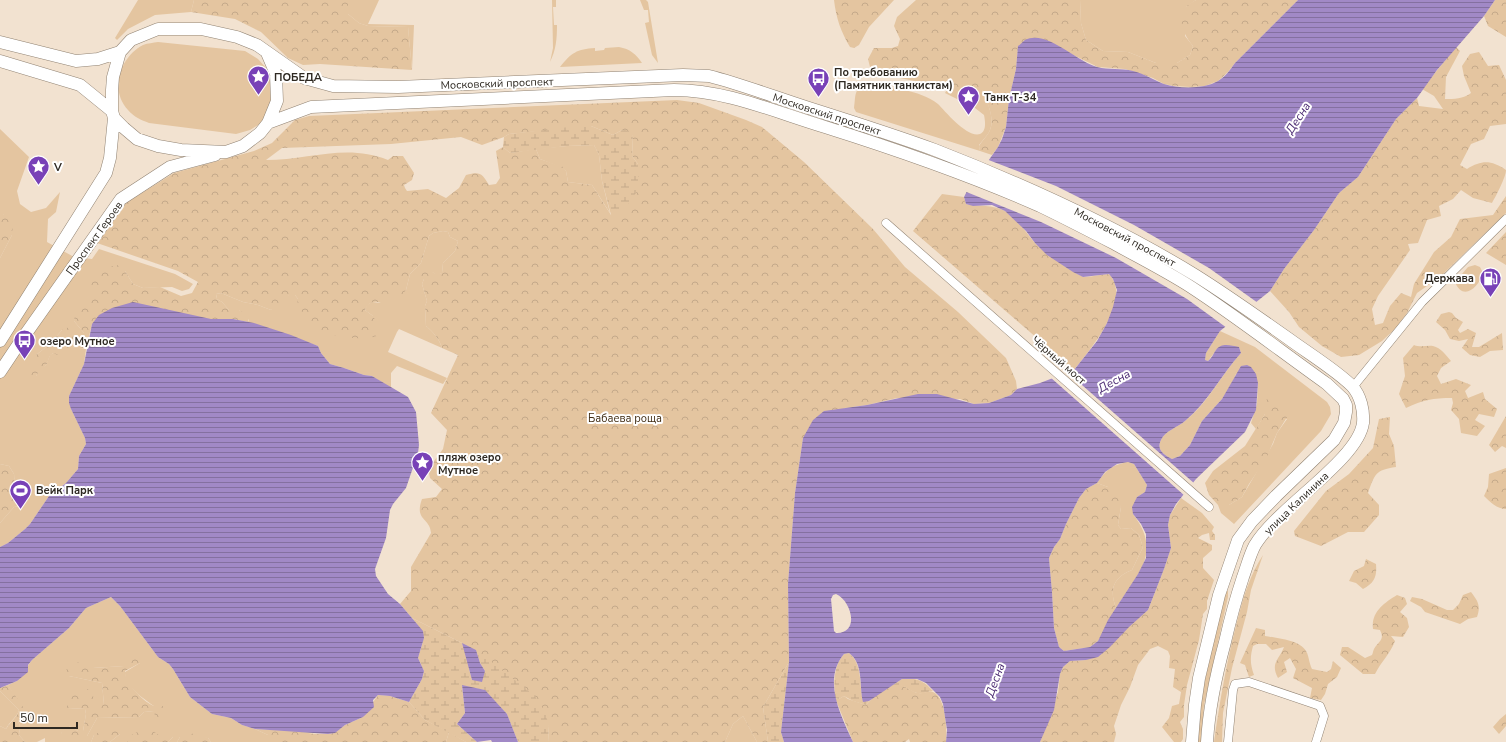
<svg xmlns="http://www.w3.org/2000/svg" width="1506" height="742" font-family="'Nunito Sans',sans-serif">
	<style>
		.green { fill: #e4c5a0; fill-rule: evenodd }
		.forest { fill: url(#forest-crowns); fill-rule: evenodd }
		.wetland { fill: url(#wetland-marsh) }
		.water { fill: url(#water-rules); fill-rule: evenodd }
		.pier { fill: #f2e2d0 }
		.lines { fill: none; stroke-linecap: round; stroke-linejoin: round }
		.minor-casing { stroke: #918373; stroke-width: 9 }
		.primary-casing { stroke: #918373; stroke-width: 13 }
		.minor { stroke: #fff; stroke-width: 8 }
		.primary { stroke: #fff; stroke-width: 12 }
		.labels { text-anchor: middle; stroke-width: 4; stroke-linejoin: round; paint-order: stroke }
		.poi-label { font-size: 11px; font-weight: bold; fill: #2e2922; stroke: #fff; text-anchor: start }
		.street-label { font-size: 11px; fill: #2e2922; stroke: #fff }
		.park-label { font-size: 11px; fill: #3e2a11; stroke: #fff }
		.water-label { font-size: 12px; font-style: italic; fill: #492871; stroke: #fff }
	</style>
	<defs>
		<pattern id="forest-crowns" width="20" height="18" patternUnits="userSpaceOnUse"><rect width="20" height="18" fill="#e4c5a0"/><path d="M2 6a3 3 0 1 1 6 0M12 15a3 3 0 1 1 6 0" fill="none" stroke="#c4a98a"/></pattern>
		<pattern id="wetland-marsh" width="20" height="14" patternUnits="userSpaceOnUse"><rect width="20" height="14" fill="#e4c5a0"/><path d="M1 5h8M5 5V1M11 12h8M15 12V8" fill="none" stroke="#c4a98a"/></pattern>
		<pattern id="water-rules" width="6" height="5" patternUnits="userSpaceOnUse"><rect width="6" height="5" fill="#a189c6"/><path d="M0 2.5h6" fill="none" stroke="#8470a0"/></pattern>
	</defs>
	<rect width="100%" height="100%" fill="#f2e2d0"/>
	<path class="green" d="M138,0H194L191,12L155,15L128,29L117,40L115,38Z
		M348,0H379L368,24L414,25L412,70L408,27L368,26L359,23L348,14Z
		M552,0H556V7H553L554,25H557C557,39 556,50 550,62L553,48Z
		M640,0H646L648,2L658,63L652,55L645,23L649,22L648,10H644Z
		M1080,0H1196L1186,7L1185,36L1193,46L1190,55L1177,63H1156L1128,52L1103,51L1086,40L1081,23Z
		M158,42L245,51L258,59L267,69L273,81L274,96L263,122L250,130L236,134L149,123C141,120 134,117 128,110C109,90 120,57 143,45C148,43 153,43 158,42Z
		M619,47C630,49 636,54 642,63L560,67C571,53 577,49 595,48V51L604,50L605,48Z
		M867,85C890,88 919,89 938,104C946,112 967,138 980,134C987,131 985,120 984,115L975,108L945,93L947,90C958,94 970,90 982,90C987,101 995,117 990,130C988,135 982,141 979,145L980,151L856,112L854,108C856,96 853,88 867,85Z
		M0,129L29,157L17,191L20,204L31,212L46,208L60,192L56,212L48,219L47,242L74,257L92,259L99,249L175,274L193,284L189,289L182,291L172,287L143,288L133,284L125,271C101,287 85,293 74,321L84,333V337L79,343H76L62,330L50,344L36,355V376L39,370L46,365L50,355L53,353L72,347L86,349L84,364L69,396L71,409L85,438L86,444L79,456L78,469L66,483L49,496L30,524L25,529L8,543L0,547V523L14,507L25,505L15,491L14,474L9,466L0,464V258L12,235L3,214H0Z
		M594,145L599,155L602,181L610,213L592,185L568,182L566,171L563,168L540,159L536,149L567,146Z
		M443,231L448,232L450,237L458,241L455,251L443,263L442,273L437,275L432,272L424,279L422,284L427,301L425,306L426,326C433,332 439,338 442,348L399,329L397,332L388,352L447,378L443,384L397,366L391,373V388L372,376L364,375L344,368L330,364L321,353L318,346L248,322L249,320L239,310H229L222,302L217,299L216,294L221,293L243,302L258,305L271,310L289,295H295L298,299L373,316L365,310L367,305L372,302L381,303L406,290L410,274L421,263L429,236L433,233Z
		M1475,265L1480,267L1483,273C1479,287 1463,302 1455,282L1468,267Z
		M1220,331L1255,347L1327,402L1330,407L1331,414L1321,431L1234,524L1221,513L1218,505H1229L1242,497L1273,444L1277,433L1287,419L1265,414L1256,429L1251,423L1257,404L1258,383L1236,374L1230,387L1222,399L1202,421L1190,445L1180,456L1172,459C1164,455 1156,450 1161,440C1165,431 1178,427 1185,421C1208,403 1221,375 1241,353L1239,347L1217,349L1208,361L1205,360L1206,353Z
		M1128,462L1134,464L1147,485L1145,492L1137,497L1133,514C1163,553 1137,575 1116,608C1109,590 1113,577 1132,570L1143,547L1139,535L1131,528L1121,529L1118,525L1121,507L1108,487L1097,483C1106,470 1112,465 1128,462Z
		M1226,591H1228V597L1204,705L1201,742H1197L1202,692Z
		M111,597L120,606L158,657L169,664L173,669L190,697L212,714L231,718L242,725L255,729L268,735V742H211L208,738L180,737L177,742H168L173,737L160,736L128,737L127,742H110L120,734L94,735L91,742H45V738L37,742H25L19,735L20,726L18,721L25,715L8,685L17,681L32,660L69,628L86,608ZM140,663L125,672C124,686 144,699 154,706V711L144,712L139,717L97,718L87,736L61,733L70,726L78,731H83L86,714L85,709L68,708L99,705H104L102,683L69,676L93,668L125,666Z
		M0,691L19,710C18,716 9,722 6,729L0,726Z
		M743,716L757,742H725L733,724Z
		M449,732L466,742H446Z"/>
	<path class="forest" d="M194,0H348V14L359,23L368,26L408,27L412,70L320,64L303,65L288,58L261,32L235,19L191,12Z
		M834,0H894L869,27L859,45L854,48L850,47C841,32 836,18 834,0Z
		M916,0H1080L1081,23L1086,40L1103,51L1128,52L1156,63H1177L1190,55L1193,46C1184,35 1176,20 1186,7C1188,4 1193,2 1196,0H1298L1235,63L1228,72L1218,81L1205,86L1190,87L1174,86L1164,84L1153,78L1125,69L1098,67L1069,53L1018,47L1016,69L1009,99L1006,127L998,147L992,155L980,151L979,146C982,141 988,135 990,130C995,118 987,101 982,90H972L966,95L955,93L924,83L876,73L870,67L868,59L874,48H892L898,46L900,39L894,26L897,17Z
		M1495,0H1506V37L1488,26L1484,16Z
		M1456,47L1460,51L1446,77L1445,99C1454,99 1463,99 1471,93L1464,76L1462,66L1470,54L1479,52L1488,66L1499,65L1506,80V124L1490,126L1484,139L1471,144L1460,165L1467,169C1482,160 1491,160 1506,170C1506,177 1496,196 1492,203L1473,198L1461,190L1453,199L1439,206L1441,216L1427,220L1418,243L1408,244L1410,250L1378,296L1372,309L1375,325L1383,323L1390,306L1401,293L1411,297L1414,284L1434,252L1451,237L1460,219L1493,215L1506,196V213L1440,277L1417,293L1407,313L1397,327L1382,341L1359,355L1341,357L1322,346L1299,327L1289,312L1270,291L1284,269L1314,230L1339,193L1358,177L1396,119L1417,98L1419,106L1443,109L1434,96L1422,89Z
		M677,100L699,103L746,120L762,127L804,162L873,229L905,267L958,312L1006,358L1016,381L1017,389L1011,395L989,403L974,404L960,399L897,398L867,405L845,408L803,438L795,493L788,584L789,662L763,707L768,742H757L743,716L733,724L725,742H548L549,726L476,651L480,663L467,668L462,643L412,618L400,604L411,591V567L431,533C430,517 414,521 422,499L436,497L442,489L430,478L428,469L443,449L447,430L431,413L458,355L442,348C439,338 433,332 426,326L425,306L427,301L422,284L424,279L416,278L414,273L418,268L429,267C432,273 435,275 442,273L443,263L455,251L458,241L450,237L448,232L443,231L433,233L429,236L421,263L410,274L406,290L400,298H391L389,304L385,306C377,299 369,301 365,310L373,316L381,330L379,335C365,342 327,337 315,327C311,324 308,319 305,315C300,310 296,306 298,299L295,295H289L285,304L271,310L258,305L243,302L221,293L216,294L217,299L222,302L229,310H239L249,316L248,322L233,319H211L92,324L86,349L72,347L60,356L53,353C48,356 49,361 46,365C42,370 40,369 36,376L26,378L24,375L36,355L50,344L62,330L69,327L72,329L76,343H79L84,337V333L74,321C74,311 85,301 91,293L88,283L94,269L119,265L125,271L133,284L143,288L160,287L181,296L192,293L198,282L178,271L97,243L126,203L174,173L254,151L272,143L295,120L309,116ZM591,126L613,135L622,130L633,136L632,156L638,164L611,215L592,185L568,182L566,171L563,167L540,159L536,149L510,153L503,147L496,151L500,178L496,184L489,185C482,173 480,171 466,175L459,188L446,198L428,189L407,191L405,188L404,185L412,180L414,173L403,156H393L388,160C347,143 308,160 266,160L282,148L391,144L461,137L482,145L504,137L509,134Z
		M942,194L964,197L966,204C979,207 992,204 1005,211C1016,218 1026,232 1034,242C1040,249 1076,276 1085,277C1093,277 1101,274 1109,274C1133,299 1091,349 1074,370L913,231Z
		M0,214H3L13,224L12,235L0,258Z
		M1506,232V265L1486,253Z
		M1449,312L1452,313L1456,318L1463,322L1458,330L1460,333L1468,329L1476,333L1472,347H1479L1502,333L1503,350L1490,351L1480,357L1470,355L1462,348L1468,339L1459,341L1450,339L1445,330L1436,322L1441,314Z
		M1414,345C1421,348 1427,345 1433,346C1441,348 1446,355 1451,361L1441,368L1437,376L1441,384L1456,379L1471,385L1465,391L1468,398L1483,392L1485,399L1497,409L1494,417L1479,414L1475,420L1485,426L1477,436L1461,433L1459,419L1451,410L1453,403L1452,398C1433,398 1423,400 1406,408L1399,394L1405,376L1403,358Z
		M1267,397L1282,403L1291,411L1277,433L1266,459L1249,484L1242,497L1229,505H1218L1209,495L1205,483L1213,471L1245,446L1265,414Z
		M1506,416V448L1502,446L1495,452L1489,445Z
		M1390,417L1389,434L1394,446L1396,467C1375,470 1375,474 1368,493L1379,505V515L1364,532H1348L1321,546L1295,536L1294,531L1326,491L1349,474L1373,448L1379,419Z
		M0,464L9,466L14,474L15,491L27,499L25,505L14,507L0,523Z
		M1506,468V509C1497,509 1490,502 1484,496L1488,487L1489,474Z
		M1097,483L1108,487L1118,488L1121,507L1118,525L1121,529L1131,528L1139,535L1143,547L1132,570C1113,577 1109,590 1116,608L1098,641L1090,647L1064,651L1059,647L1054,628L1052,592L1049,558L1054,547L1060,539L1066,524L1079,498L1086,489Z
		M1181,498L1202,513L1214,527L1212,531L1215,535V540H1210L1209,533L1202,535L1198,538L1212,545V550L1203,558V568L1214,580L1207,601V609L1203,614L1199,640L1187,685L1184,705V717L1180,722L1183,729V739L1181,742H1174L1162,727L1169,718L1172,706L1179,704L1181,692L1173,687L1175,669L1169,668L1170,656L1168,651L1158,646L1150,649L1138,665L1130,687L1121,705L1114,726L1116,734L1114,742H1040L1058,692L1060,674L1063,667L1070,661L1086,660L1148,610L1164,569L1171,548L1168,525L1170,515Z
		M1263,555L1251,590L1247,612L1232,668L1223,713L1222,742H1214C1220,700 1227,659 1238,618C1244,595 1250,575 1263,555Z
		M1366,559L1376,564C1377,576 1375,583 1363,589L1356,583L1349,581L1354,571L1364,566Z
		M1471,592C1478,601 1481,606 1477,617L1468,619L1460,624L1425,612L1421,607L1410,601L1412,597L1422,599L1447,610H1453L1459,604L1463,595Z
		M1397,595L1405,598L1407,604L1400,612L1407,618L1409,627L1403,637L1391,636L1395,641C1390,654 1381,662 1375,674H1363L1340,655L1342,647H1348L1365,658L1372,655C1373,653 1373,651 1374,649C1379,641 1385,640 1380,630L1373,629C1371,612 1384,603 1397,595Z
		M1256,628L1265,630V636C1276,638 1300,640 1306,651C1309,656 1309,663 1312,669L1327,672L1331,669L1333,661L1341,668L1337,677L1328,684L1325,694L1321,700L1310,698L1312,688L1293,678L1296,669L1290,658L1284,662L1287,672L1278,678C1270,663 1279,660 1284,647L1272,650L1266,644H1257L1253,646C1250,657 1250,664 1254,675L1249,677L1245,665L1240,663Z
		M139,655L142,659L140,663L125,671C124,682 145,704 155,706C158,707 162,706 165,706L161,721L156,722L154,711L144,712L139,717L97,718L87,736L64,737L61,732L70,726L78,731H83L86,714L85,709L67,708C68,691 72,693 88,689L99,705H104L102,683L69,676L66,671L68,666L82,661L93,668L124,666L129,657Z
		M898,684C906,686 912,692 918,693C923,694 930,690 933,692C946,697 947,730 946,742H910L909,739L905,742H853L835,698L839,699L844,696L848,699L866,705C873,697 886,685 898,684Z
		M8,685L25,710V715L18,721L20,726L19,735L25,742H0V726L6,729C10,722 18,716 19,710L0,691V688Z
		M378,695L390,696L409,702L425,720L449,732L446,742H268V735L255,729L295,731L315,734L334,733L345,725L363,717Z
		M1506,714V726L1499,734L1493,727L1500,719Z
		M109,727L119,729L120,734L110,742H91L94,735Z
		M148,727L160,736L167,733L173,737L168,742H127V737Z
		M186,732L208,738L211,742H177L180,737Z"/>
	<path class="wetland" d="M578,126H591L613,135L622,130L630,131L633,136L632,156L638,164V190L622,213L611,215L602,181L599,155L594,145L567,146L510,153L503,147L504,137L509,134Z
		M412,618L462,643L472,680L485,671L480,663L476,650L534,695L545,712L549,726L548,742H518L507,714L484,690L462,686L465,713L457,724L477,742H466L425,720L409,702L422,679L424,671L418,658C425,635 427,637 412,618Z
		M849,653C863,664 859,686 863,701H869L866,705L853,701L844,696L839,699L835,698C834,682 833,667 844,654Z
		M789,662L781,732L784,742H768L763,707Z
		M907,678C920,679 925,682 933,691C927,691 923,695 917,693C907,690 906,684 893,685L902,679Z"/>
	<path class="water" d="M1298,0H1495L1484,16L1437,70L1417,98L1396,119L1358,177L1339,193L1314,230L1284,269L1270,291L1220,331L1206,353L1205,360L1208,361C1212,358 1213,354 1216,350C1222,342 1231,346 1239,347L1241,353C1221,375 1208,402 1185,421C1178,427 1165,431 1161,440C1156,450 1164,455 1172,459L1180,456L1190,445L1202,421L1222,399L1241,366L1247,365L1251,367L1256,374L1258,383L1256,410L1245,432L1196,479L1176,504L1170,515L1168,525L1171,548L1164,569L1148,610L1129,627L1110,647L1098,657L1086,660L1070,661L1063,667L1060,674L1054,710L1040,742H946L947,730L943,704L940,697L926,683L917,679H902L869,701L863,702C859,686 864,664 849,653L844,654C822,680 841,716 853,742H784L781,732L789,662L788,584L795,493L803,438L813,420L824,411L867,405L918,394H937L974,404L989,403L1011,395L1017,389L1040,383L1074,370L1097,341L1107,323L1113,307L1117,290L1113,279L1109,274L1083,277L1073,272L1047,255L1035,243L1026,231L1005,211L992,205L973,206L966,204L964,197L967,191L998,147L1002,139L1006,127L1009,99L1016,69L1018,46C1020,45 1022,42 1025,40C1046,29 1076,61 1097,67C1109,70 1121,68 1133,71C1145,74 1154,80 1164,84C1180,89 1204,89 1218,81C1225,77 1230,70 1235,63ZM1128,462L1134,464L1147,485L1145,492L1137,497L1132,507L1133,514L1141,524L1146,534V558L1138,574L1108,620L1098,641L1090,647L1064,651L1059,647L1054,628L1052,592L1049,558L1054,547L1060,539L1066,524L1079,498L1086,489L1097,483L1105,472L1117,464ZM836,594C852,601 860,634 836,633L834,631L831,599L833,595Z
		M133,302L211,319H233L254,323L291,335L318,346L321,353L330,364L344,368L364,375L372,376L408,397L416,412L419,445L418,453L406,488L393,504L390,510L386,538L375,569L376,576L388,594L400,604L423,631L424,638L418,658L424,671L422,679L409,702L390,696L378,695L373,700L374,707L363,717L345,725L335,733L328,734L255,729L242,725L231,718L212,714L190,697L173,669L169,664L158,657L120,606L111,597L86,608L69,628L32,660L28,665V672L17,681L0,688V547L8,543L25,529L30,524L49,496L66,483L78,469L79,456L86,444L85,438L71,409L69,403V396L84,364L92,324L99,315L112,308Z
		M462,643L476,650L480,663L485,671L482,682L472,680Z
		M462,685L485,690L507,714L518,742H492L491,740L477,742L457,724L465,713Z"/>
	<path class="pier" d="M986,159L1056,186L1134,225L1209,268L1258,303L1227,328L1187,299L1116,258L1041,222L964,191Z
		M1066,371L1195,484L1185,496L1050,377Z"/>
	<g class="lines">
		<defs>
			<path id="minor" d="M886,223L1209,507
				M1353,387L1422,302L1506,219
				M1228,742L1233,690L1235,684L1249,682L1320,706L1324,716L1316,742"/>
			<path id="primary" d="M0,42L76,61L98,59L120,52
				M267,53L276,74L277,101L268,123L260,133L243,146L226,152L181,150L158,146L137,139L124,128L114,118L112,111V90L113,77L120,52L131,40L158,29H201L237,37L257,45L304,78L333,86L398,87L683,75L709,76C744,85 777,98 812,109C853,122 894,135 935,150C1025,185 1113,225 1195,275C1227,295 1258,317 1289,339C1308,353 1336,370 1352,386C1361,396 1364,411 1363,423C1358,460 1277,508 1255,545C1250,554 1247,566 1243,577C1236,598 1230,620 1225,642C1216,675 1209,707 1207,742
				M0,61L80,85L112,111
				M268,123L311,107L674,90C726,90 775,112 825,127C898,150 970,175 1040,206C1065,218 1090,231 1115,244C1140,258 1166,271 1191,287C1237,317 1282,352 1327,384L1343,399L1346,405V412L1344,423L1334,440L1276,496L1252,521L1238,540L1219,595L1199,678L1195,705L1192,742
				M0,341L106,173L110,158L114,118
				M0,372L20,342L121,199L170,167L215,155"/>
		</defs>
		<use href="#minor" class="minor-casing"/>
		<use href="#primary" class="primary-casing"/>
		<use href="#minor" class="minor"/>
		<use href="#primary" class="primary"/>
	</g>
	<defs>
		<symbol id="sight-pin" viewBox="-11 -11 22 30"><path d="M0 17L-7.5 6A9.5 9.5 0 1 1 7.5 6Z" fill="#7841b7" stroke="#fff"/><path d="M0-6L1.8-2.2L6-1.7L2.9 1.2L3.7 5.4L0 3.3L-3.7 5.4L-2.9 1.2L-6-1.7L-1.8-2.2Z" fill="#fff"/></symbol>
		<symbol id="bus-pin" viewBox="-11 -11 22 30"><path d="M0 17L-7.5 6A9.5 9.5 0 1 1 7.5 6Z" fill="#7841b7" stroke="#fff"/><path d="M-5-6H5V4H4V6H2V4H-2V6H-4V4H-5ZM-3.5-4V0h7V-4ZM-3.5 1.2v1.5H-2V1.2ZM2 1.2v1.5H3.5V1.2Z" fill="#fff"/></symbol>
		<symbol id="fuel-pin" viewBox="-11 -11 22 30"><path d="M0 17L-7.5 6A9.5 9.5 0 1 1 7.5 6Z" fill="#7841b7" stroke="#fff"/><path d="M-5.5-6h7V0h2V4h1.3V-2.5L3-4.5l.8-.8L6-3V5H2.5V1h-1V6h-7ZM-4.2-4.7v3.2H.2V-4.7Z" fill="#fff"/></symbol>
		<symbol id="stadium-pin" viewBox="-11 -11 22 30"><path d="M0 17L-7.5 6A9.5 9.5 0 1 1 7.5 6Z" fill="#7841b7" stroke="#fff"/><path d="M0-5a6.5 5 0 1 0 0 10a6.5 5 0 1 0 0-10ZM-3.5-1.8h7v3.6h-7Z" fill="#fff"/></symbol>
	</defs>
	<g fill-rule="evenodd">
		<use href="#sight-pin" x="246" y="64" width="25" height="34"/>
		<use href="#bus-pin" x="806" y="66" width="25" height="34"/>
		<use href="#sight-pin" x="956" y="84" width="25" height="34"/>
		<use href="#sight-pin" x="26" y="154" width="25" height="34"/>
		<use href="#fuel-pin" x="1478" y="266" width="25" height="34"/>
		<use href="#bus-pin" x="12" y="328" width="25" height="34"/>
		<use href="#sight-pin" x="410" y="450" width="25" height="34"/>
		<use href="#stadium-pin" x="8" y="478" width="25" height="34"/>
	</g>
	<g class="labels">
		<g class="poi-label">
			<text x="834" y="76">По требованию<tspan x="834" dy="13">(Памятник танкистам)</tspan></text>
			<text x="274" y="81">ПОБЕДА</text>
			<text x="984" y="101">Танк Т-34</text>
			<text x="54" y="171">V</text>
			<text x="1474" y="282" text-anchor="end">Держава</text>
			<text x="40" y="345">озеро Мутное</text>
			<text x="438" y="461">пляж озеро<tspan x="438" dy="13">Мутное</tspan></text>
			<text x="36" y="494">Вейк Парк</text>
		</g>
		<g class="street-label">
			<text transform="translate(497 83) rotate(-2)" y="4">Московский проспект</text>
			<text transform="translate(827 114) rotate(18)" y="4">Московский проспект</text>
			<text transform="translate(1125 237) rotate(28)" y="4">Московский проспект</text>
			<text transform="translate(94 238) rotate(-54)" y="4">Проспект Героев</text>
			<text transform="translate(1059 360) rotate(41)" y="4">Чёрный мост</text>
			<text transform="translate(1296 503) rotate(-44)" y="4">улица Калинина</text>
		</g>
		<g class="park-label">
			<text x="625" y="422">Бабаева роща</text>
		</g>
		<g class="water-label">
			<text transform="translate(1298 118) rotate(-57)" y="4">Десна</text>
			<text transform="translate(1114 381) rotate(-29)" y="4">Десна</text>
			<text transform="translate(995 680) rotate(-70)" y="4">Десна</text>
		</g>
	</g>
	<path d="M14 722v6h63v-6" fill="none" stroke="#2e2922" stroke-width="2"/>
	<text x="20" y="722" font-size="12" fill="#2e2922" stroke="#ffffff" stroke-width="3" paint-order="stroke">50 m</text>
</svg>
